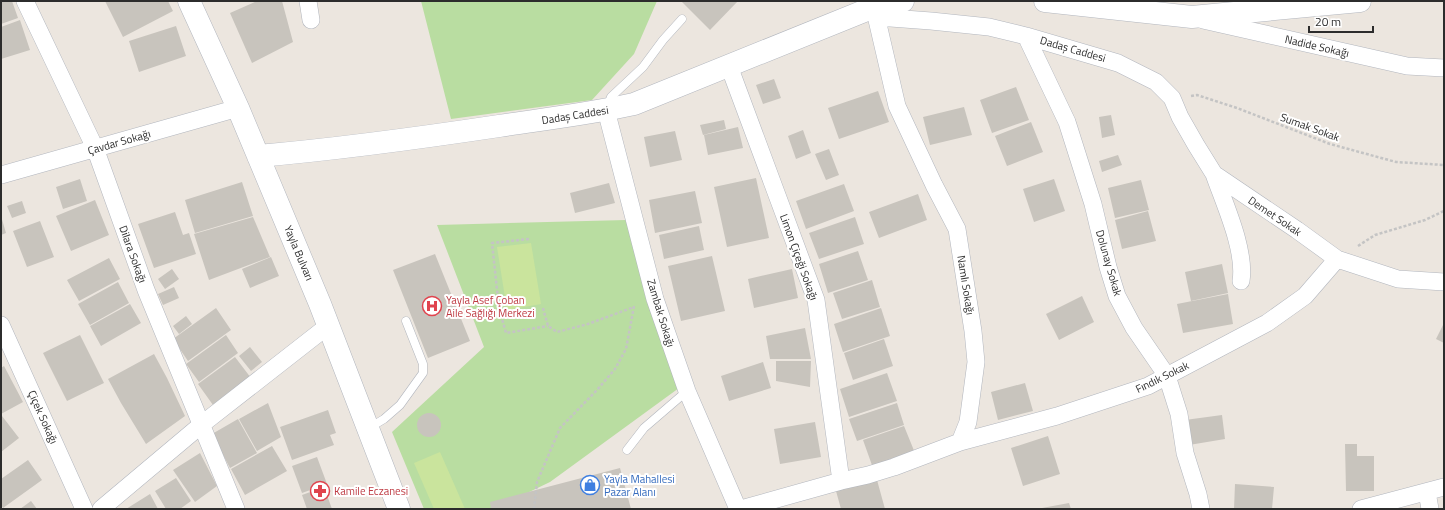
<svg xmlns="http://www.w3.org/2000/svg" width="1445" height="510" font-family="'Titillium Web',sans-serif">
	<style>
		.green { fill: #b9dda1 }
		.pitch { fill: #cae49d }
		.building { fill: #c8c4bd }
		.lines { fill: none; stroke-linecap: round; stroke-linejoin: round }
		.lane-casing { stroke: #b2b6be; stroke-width: 9 }
		.street-casing { stroke: #b2b6be; stroke-width: 18 }
		.secondary-casing { stroke: #b2b6be; stroke-width: 23 }
		.path { stroke: #c4c4c4; stroke-width: 2.5; stroke-dasharray: 3 2; stroke-linecap: butt }
		.lane { stroke: #fff; stroke-width: 8 }
		.street { stroke: #fff; stroke-width: 17 }
		.secondary { stroke: #fff; stroke-width: 22 }
		.labels { text-anchor: middle; stroke-width: 4; stroke-linejoin: round; paint-order: stroke }
		.street-label { font-size: 11px; fill: #2c2c2c; stroke: #fff }
		.health-label { font-size: 11px; fill: #be3a42; stroke: #fff; text-anchor: start }
		.shop-label { font-size: 11px; fill: #366cbe; stroke: #fff; text-anchor: start }
	</style>
	<rect width="100%" height="100%" fill="#ece6df"/>
	<path class="green" d="M421,1H657L634,54L592,100L451,119Z
		M626,220L679,388L550,482L494,509H424L392,432L484,347L437,225Z"/>
	<path class="pitch" d="M531,243L541,304L507,310L497,247Z
		M440,452L465,509H434L414,463Z"/>
	<path class="building" d="M1,1H12L18,18L1,24Z
		M105,1H168L173,11L123,37Z
		M257,1H282L293,42L252,63L230,13Z
		M681,1H738L710,30Z
		M20,20L30,50L1,59V27Z
		M176,26L186,56L139,72L129,41Z
		M774,79L781,98L763,104L756,85Z
		M1016,87L1029,120L992,133L980,100Z
		M878,91L889,122L839,139L828,108Z
		M964,107L972,135L930,145L923,117Z
		M1111,115L1115,135L1102,138L1099,117Z
		M724,120L726,129L703,135L700,125Z
		M1031,122L1043,152L1007,166L995,136Z
		M738,127L743,148L708,155L704,135Z
		M803,130L811,153L796,159L788,136Z
		M675,131L682,160L650,167L644,137Z
		M829,149L839,175L826,180L815,154Z
		M1118,155L1122,165L1102,172L1099,161Z
		M756,178L769,238L727,247L714,187Z
		M80,179L87,201L63,209L56,187Z
		M1054,179L1065,211L1034,222L1023,189Z
		M1141,180L1149,210L1115,218L1108,188Z
		M242,182L253,216L195,233L185,200Z
		M609,183L615,203L575,213L570,193Z
		M844,184L854,211L806,229L796,201Z
		M695,191L702,223L655,233L649,200Z
		M918,194L927,220L879,238L869,212Z
		M95,200L109,235L71,251L56,216Z
		M22,201L26,213L12,218L7,206Z
		M1148,211L1156,241L1122,249L1115,220Z
		M175,212L183,235L189,233L196,254L154,268L138,224Z
		M1,216L6,233L1,235Z
		M253,217L270,257L209,280L194,234Z
		M855,217L864,244L819,259L809,233Z
		M40,221L54,257L27,267L13,231Z
		M699,226L704,250L664,259L659,235Z
		M858,251L868,280L828,293L819,264Z
		M435,254L470,341L428,358L393,270Z
		M712,256L725,311L681,321L668,266Z
		M271,257L279,276L250,288L242,269Z
		M109,258L120,279L79,301L67,280Z
		M1222,264L1228,293L1191,301L1185,272Z
		M172,269L179,279L165,289L158,279Z
		M792,269L798,298L754,308L748,279Z
		M872,280L880,307L842,319L833,293Z
		M118,282L129,303L90,325L78,304Z
		M174,287L179,298L163,305L158,294Z
		M1228,294L1233,324L1183,333L1177,304Z
		M1082,296L1094,322L1059,340L1046,314Z
		M130,304L141,323L101,346L90,326Z
		M216,308L231,330L188,361L173,339Z
		M881,308L890,336L843,352L834,324Z
		M186,316L192,324L179,334L173,326Z
		M1444,323V343L1436,339Z
		M805,328L811,359H770L766,336Z
		M80,335L104,383L67,401L43,353Z
		M226,335L238,353L199,382L186,364Z
		M884,339L893,366L853,380L844,353Z
		M250,347L262,362L251,371L239,356Z
		M154,354L167,378L121,403L108,379Z
		M235,357L251,378L213,405L198,384Z
		M776,361H811L810,387L776,381Z
		M763,362L771,388L729,401L721,376Z
		M4,366L23,402L1,414V368Z
		M887,373L897,401L849,417L840,389Z
		M167,378L185,416L146,444L121,403Z
		M1025,383L1033,411L998,420L991,392Z
		M268,403L281,437L257,451L239,419Z
		M897,403L904,425L857,441L849,419Z
		M328,410L336,433L330,435L334,445L292,460L280,427Z
		M417 425a12 12 0 1 1 24 0a12 12 0 1 1-24 0Z
		M1222,415L1225,439L1189,445L1185,420Z
		M2,416L19,438L1,452V417Z
		M238,419L257,453L230,468L212,434Z
		M815,422L821,457L780,464L774,429Z
		M904,426L915,453L873,468L863,440Z
		M1048,436L1060,474L1023,486L1011,448Z
		M1345,444H1357V456H1374V491H1346Z
		M272,446L287,471L245,495L231,469Z
		M200,453L217,486L195,502L173,470Z
		M317,457L327,484L302,493L292,466Z
		M28,460L42,480L3,508L1,505V479Z
		M620,468L631,509H491L490,502Z
		M176,478L191,501L180,509H166L155,491Z
		M877,480L885,509H841L836,491Z
		M1235,484L1274,487L1272,509H1234Z
		M324,487L332,509H307L302,495Z
		M150,494L158,509H126Z
		M31,501L37,509H20Z
		M1069,503L1071,509H1043L1042,508Z"/>
	<g class="lines">
		<defs>
			<path id="lane" d="M607,107L611,97L643,67L663,40L682,19
				M369,428L384,419L400,405L423,373V364L406,321
				M627,450L644,428L687,391"/>
			<path id="street" d="M25,1L95,148L146,290L236,509
				M308,1L311,20
				M877,17L931,21L989,27L1026,36L1118,63L1156,82L1172,98L1180,117L1196,145L1214,174
				M1203,20L1407,66L1444,68
				M1026,36L1067,122L1093,204L1108,267L1117,296L1134,328L1167,376L1179,414L1185,453L1198,494L1201,509
				M729,66L816,300L841,481
				M606,110L655,299L687,391L738,509
				M1,175L238,108
				M1241,281C1246,250 1224,203 1214,174L1297,230L1337,259L1398,279L1444,282
				M1,325L84,509
				M960,442L1057,416L1148,386L1267,323L1305,296L1337,259
				M1427,492L1430,509
				M101,509L201,425L329,325
				M741,509L841,481L868,475L894,467L960,442L968,422L976,362L973,331L957,229L934,185L897,106L874,7
				M1361,509L1444,487"/>
			<path id="secondary" d="M189,1L238,108L320,304L399,509
				M1045,1L1192,17L1360,1
				M258,156C339,149 419,138 499,126C544,119 589,114 634,104L874,7L903,1"/>
		</defs>
		<use href="#lane" class="lane-casing"/>
		<use href="#street" class="street-casing"/>
		<use href="#secondary" class="secondary-casing"/>
		<path class="path" d="M1191,96L1197,95L1237,108L1330,144L1396,162L1444,165
			M529,239L492,243L499,308L506,333L548,326
			M1358,246L1375,235L1425,220L1444,211
			M543,308L548,326L557,332L588,324L634,307
			M534,509L537,482L560,428L597,390L615,369L626,349L634,306"/>
		<use href="#lane" class="lane"/>
		<use href="#street" class="street"/>
		<use href="#secondary" class="secondary"/>
	</g>
	<defs>
		<symbol id="hospital-ring" viewBox="-11 -11 22 22"><circle r="9.5" fill="#fff" stroke="#e0444e" stroke-width="1.5"/><path d="M-5-5h3v3.5h4V-5h3V5h-3V1.5h-4V5h-3Z" fill="#e0444e"/></symbol>
		<symbol id="shop-ring" viewBox="-11 -11 22 22"><circle r="9.5" fill="#fff" stroke="#3f7fe0" stroke-width="1.5"/><path d="M-5-2.5h2.3a2.7 3.5 0 0 1 5.4 0H5L5.5 6h-11ZM-1.5-2.5h3a1.5 2.3 0 0 0-3 0Z" fill="#3f7fe0"/></symbol>
		<symbol id="pharmacy-ring" viewBox="-11 -11 22 22"><circle r="9.5" fill="#fff" stroke="#e0444e" stroke-width="1.5"/><path d="M-2-6h4v4h4v4h-4v4h-4v-4h-4v-4h4Z" fill="#e0444e"/></symbol>
	</defs>
	<g fill-rule="evenodd">
		<use href="#hospital-ring" x="421" y="295" width="22" height="22"/>
		<use href="#shop-ring" x="579" y="474" width="22" height="22"/>
		<use href="#pharmacy-ring" x="309" y="480" width="22" height="22"/>
	</g>
	<g class="labels">
		<g class="street-label">
			<text transform="translate(1317 46) rotate(13)" y="4">Nadide Sokağı</text>
			<text transform="translate(1073 49) rotate(16)" y="4">Dadaş Caddesi</text>
			<text transform="translate(575 115) rotate(-9)" y="4">Dadaş Caddesi</text>
			<text transform="translate(1310 127) rotate(20)" y="4">Sumak Sokak</text>
			<text transform="translate(119 142) rotate(-16)" y="4">Çavdar Sokağı</text>
			<text transform="translate(1275 216) rotate(34)" y="4">Demet Sokak</text>
			<text transform="translate(299 253) rotate(67)" y="4">Yayla Bulvarı</text>
			<text transform="translate(133 254) rotate(70)" y="4">Dilara Sokağı</text>
			<text transform="translate(799 257) rotate(70)" y="4">Limon Çiçeği Sokağı</text>
			<text transform="translate(1109 263) rotate(74)" y="4">Dolunay Sokak</text>
			<text transform="translate(966 285) rotate(81)" y="4">Namlı Sokağı</text>
			<text transform="translate(661 313) rotate(73)" y="4">Zambak Sokağı</text>
			<text transform="translate(1162 377) rotate(-26)" y="4">Fındık Sokak</text>
			<text transform="translate(43 417) rotate(66)" y="4">Çiçek Sokağı</text>
		</g>
		<g class="health-label">
			<text x="446" y="304">Yayla Asef Çoban<tspan x="446" dy="13">Aile Sağlığı Merkezi</tspan></text>
			<text x="334" y="495">Kamile Eczanesi</text>
		</g>
		<g class="shop-label">
			<text x="604" y="483">Yayla Mahallesi<tspan x="604" dy="13">Pazar Alanı</tspan></text>
		</g>
	</g>
	<rect width="1445" height="510" fill="none" stroke="#2c2c2c" stroke-width="4"/>
	<path d="M1309 26v6h64v-6" fill="none" stroke="#2c2c2c" stroke-width="2"/>
	<text x="1315" y="26" font-size="12" fill="#2c2c2c" stroke="#ffffff" stroke-width="3" paint-order="stroke">20 m</text>
</svg>
